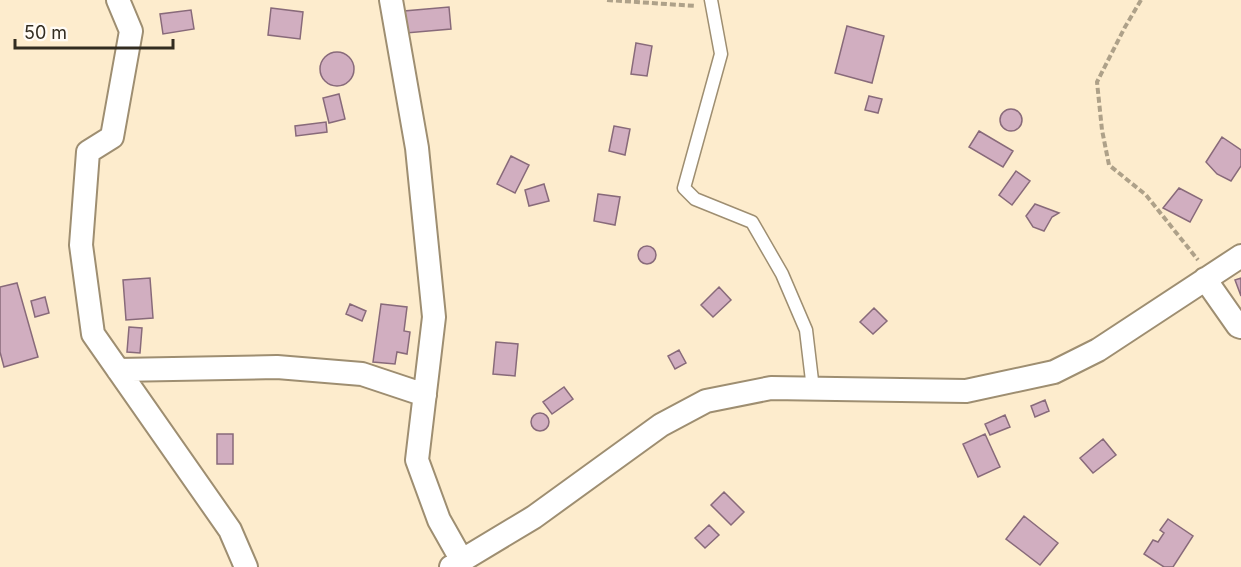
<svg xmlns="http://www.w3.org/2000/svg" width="1241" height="567" font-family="Inter,sans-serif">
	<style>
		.building { fill: #d1aec0; stroke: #886a7a; stroke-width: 1.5 }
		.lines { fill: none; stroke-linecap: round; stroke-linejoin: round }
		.lane-casing { stroke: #9e8e71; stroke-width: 15 }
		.street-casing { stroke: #9e8e71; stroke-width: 26 }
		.path { stroke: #aea189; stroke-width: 4; stroke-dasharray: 6 3; stroke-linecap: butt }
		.lane { stroke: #fff; stroke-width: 12 }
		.street { stroke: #fff; stroke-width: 22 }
	</style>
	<rect width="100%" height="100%" fill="#fdeccd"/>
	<path class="building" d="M449,7L451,29L406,33L404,11Z
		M271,8L303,12L300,39L268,35Z
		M191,10L194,29L163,34L160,14Z
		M847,26L884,36L872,83L835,73Z
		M636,43L652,46L647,76L631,74Z
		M320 69a17 17 0 1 1 34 0a17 17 0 1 1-34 0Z
		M339,94L345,119L329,123L323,98Z
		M869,96L882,99L878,113L865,110Z
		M1000 120a11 11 0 1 1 22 0a11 11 0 1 1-22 0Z
		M326,122L327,132L296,136L295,126Z
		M614,126L630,129L625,155L609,151Z
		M979,131L1013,151L1003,167L969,147Z
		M1222,137L1241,150V166L1231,181L1217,174L1206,162Z
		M511,156L529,165L515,193L497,184Z
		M1016,171L1030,181L1012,205L999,195Z
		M544,184L549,201L529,206L525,190Z
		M1179,188L1202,200L1190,222L1163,208Z
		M598,194L620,197L615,225L594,221Z
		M1035,204L1059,213L1052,217L1044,231L1033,227L1026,216Z
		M638 255a9 9 0 1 1 18 0a9 9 0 1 1-18 0Z
		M150,278L153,318L126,320L123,280Z
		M1241,278V296L1235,280Z
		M17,283L38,357L4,367L0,352V287Z
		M719,287L731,300L713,317L701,305Z
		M45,297L49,313L35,317L31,301Z
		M350,304L366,311L362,321L346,314Z
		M381,304L407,307L404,331L410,332L407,354L397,352L395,364L373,362Z
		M874,308L887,321L873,334L860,322Z
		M129,327L142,328L140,353L127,352Z
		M496,342L518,344L515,376L493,374Z
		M679,350L686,363L675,369L668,356Z
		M564,387L573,399L552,414L543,402Z
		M1045,400L1049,411L1035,417L1031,406Z
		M531 422a9 9 0 1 1 18 0a9 9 0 1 1-18 0Z
		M1005,415L1010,427L990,435L985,424Z
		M217,434H233V464H217Z
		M985,434L1000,467L978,477L963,444Z
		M1103,439L1116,455L1093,473L1080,458Z
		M724,492L744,512L731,525L711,505Z
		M1024,516L1058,543L1040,565L1006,539Z
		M1168,519L1193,536L1173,567H1164L1144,554L1153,540L1158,542L1164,533L1160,530Z
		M709,525L719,535L705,548L695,538Z"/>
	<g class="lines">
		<defs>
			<path id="lane" d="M711,0L721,54L684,188L695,199L752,222L782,274L806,330L813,389"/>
			<path id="street" d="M118,0L131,31L112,137L88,152L81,245L93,334L230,530L246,567
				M391,0L417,148L434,317L417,460L439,520L461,559
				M1205,279L1238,326L1241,327
				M118,370L277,367L362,374L425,395
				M451,567L534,517L661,425L706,401L771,388L966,391L1054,372L1098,350L1241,256"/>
		</defs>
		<use href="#lane" class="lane-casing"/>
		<use href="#street" class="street-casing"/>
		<path class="path" d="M607,0L696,6
			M1141,0L1125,27L1097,82L1102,130L1109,165L1146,195L1198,260"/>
		<use href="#lane" class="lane"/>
		<use href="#street" class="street"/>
	</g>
	<path d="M15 39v9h158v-9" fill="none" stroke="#322c20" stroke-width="3"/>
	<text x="24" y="39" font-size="18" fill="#322c20" stroke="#fffbf5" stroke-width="4.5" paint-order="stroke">50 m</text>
</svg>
